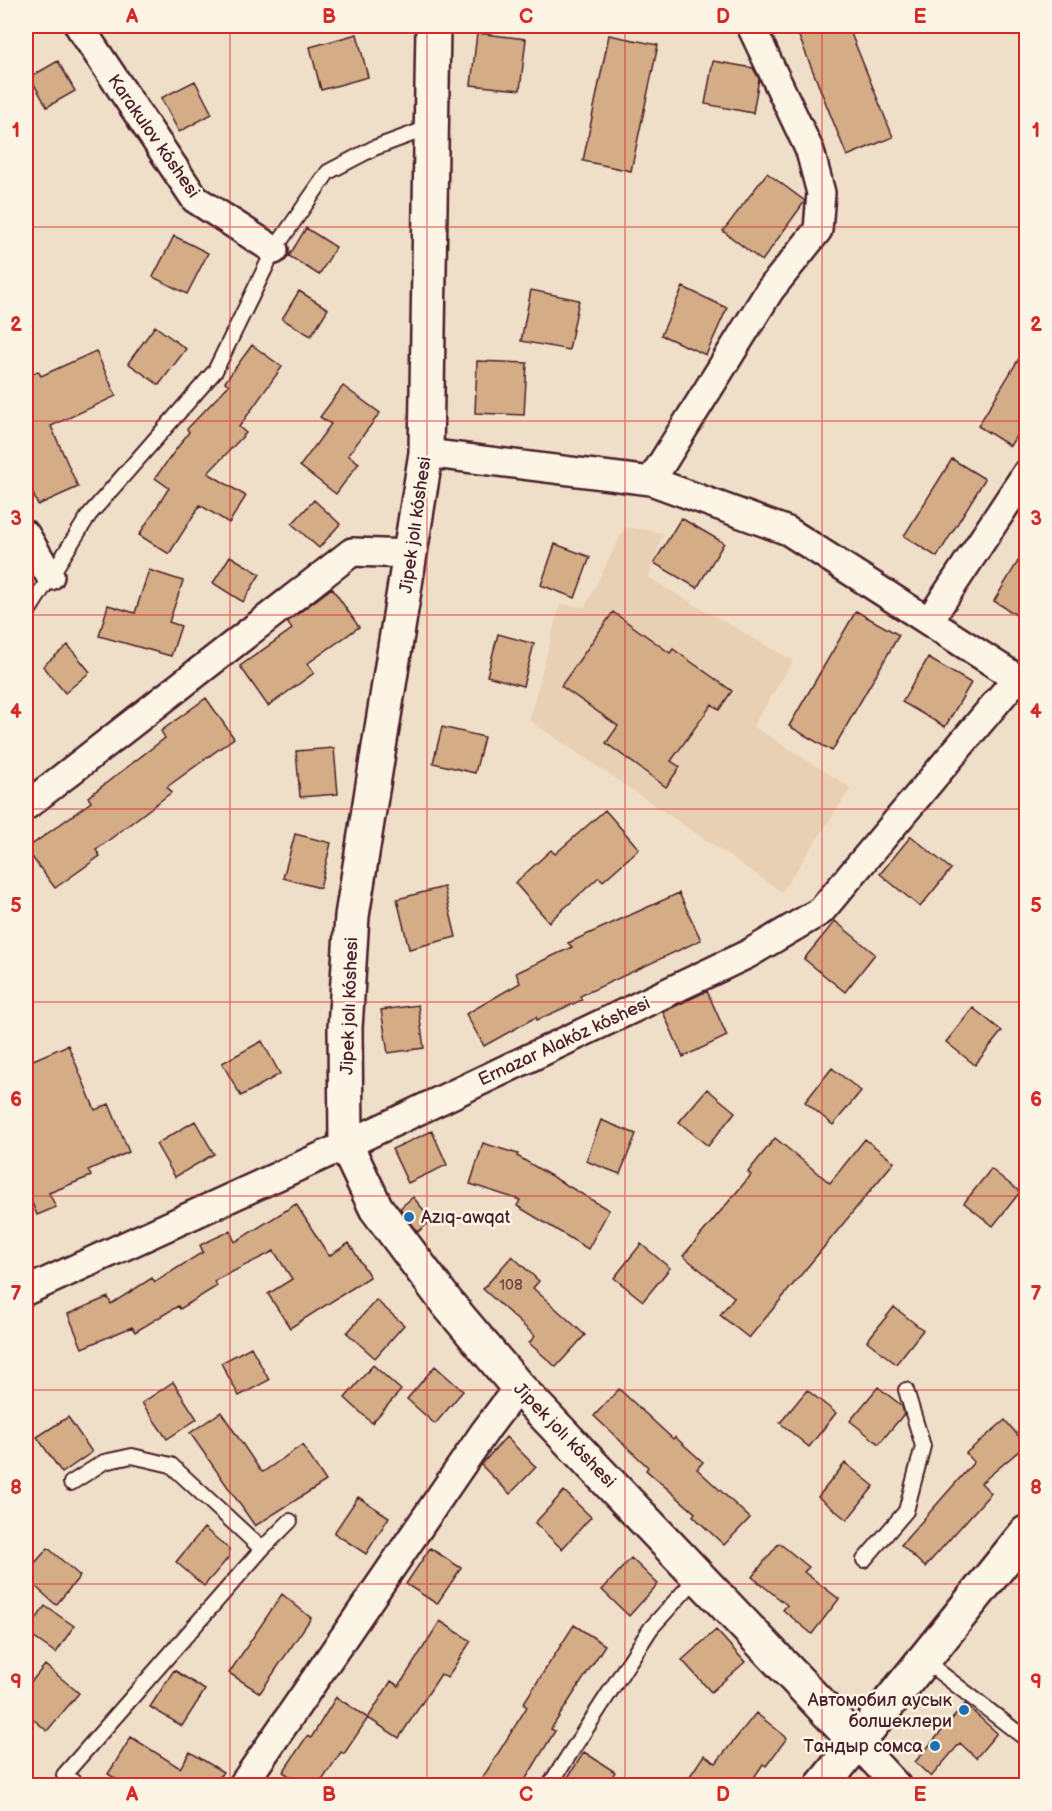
<svg xmlns="http://www.w3.org/2000/svg" width="1052" height="1811" font-family="'Balsamiq Sans',sans-serif">
	<style>
		.built { fill: #e8d0b4 }
		.building { fill: #d4ac86; stroke: #4a1f2b; stroke-width: 1.5 }
		.lines { fill: none; stroke-linecap: round; stroke-linejoin: round }
		.service-casing { stroke: #4a1f2b; stroke-width: 18 }
		.minor-casing { stroke: #4a1f2b; stroke-width: 32 }
		.tertiary-casing { stroke: #4a1f2b; stroke-width: 38 }
		.service { stroke: #fcf5e5; stroke-width: 14 }
		.minor { stroke: #fcf5e5; stroke-width: 27 }
		.tertiary { stroke: #fcf5e5; stroke-width: 33 }
		.grid { fill: none; stroke: #d62828; stroke-width: 1.5; stroke-opacity: 0.55 }
		.poi-dot { fill: #1f6fb2; stroke: #fcf5e5; stroke-width: 2 }
		.labels { text-anchor: middle; stroke-width: 5; stroke-linejoin: round; paint-order: stroke }
		.number-label { font-size: 15px; fill: #6c4242 }
		.street-label { font-size: 18px; fill: #4a1f2b; stroke: #fcf5e5 }
		.poi-label { font-size: 18px; fill: #4a1f2b; stroke: #fcf5e5; text-anchor: end }
		.neatline { fill: none; stroke: #d62828; stroke-width: 2 }
		.grid-label { font-size: 20px; text-anchor: middle; font-weight: bold; fill: #d62828 }
	</style>
	<rect width="100%" height="100%" fill="#f0dfc8"/>
	<filter id="ink" filterUnits="userSpaceOnUse"><feTurbulence type="fractalNoise" baseFrequency=".0167" numOctaves="2"/><feDisplacementMap in="SourceGraphic" scale="12" xChannelSelector="R" yChannelSelector="G"/><feConvolveMatrix kernelMatrix="1 2 1 2 8 2 1 2 1" color-interpolation-filters="sRGB"/></filter>
	<g filter="url(#ink)">
		<path class="built" d="M625,527L663,533L649,578L793,661L753,726L851,788L782,892L529,720L560,604L585,607Z"/>
		<path class="building" d="M806,26H848L893,137L847,156L796,29Z
			M477,33L526,39L520,90L471,85Z
			M357,34L368,77L321,90L310,47Z
			M609,35L658,45L631,171L583,161Z
			M58,61L75,91L47,107L30,77Z
			M713,61L753,68L759,79L753,113L705,104Z
			M195,81L212,114L179,132L161,98Z
			M767,173L805,201L762,261L723,231Z
			M306,228L336,247L319,275L289,256Z
			M174,236L208,253L187,294L153,277Z
			M683,287L727,308L706,355L661,335Z
			M531,290L579,300L569,350L521,341Z
			M299,291L328,309L311,336L282,319Z
			M155,326L186,349L159,385L128,363Z
			M252,345L282,367L239,427L246,433L208,473L246,496L229,523L200,505L169,554L139,535L169,488L155,478L189,432L187,429L229,385L225,382Z
			M1026,347V420L1010,446L978,426Z
			M96,351L116,396L51,426L78,487L38,505L26,478V377L38,371L41,376Z
			M477,361L527,363L524,415L475,413Z
			M343,386L380,413L348,455L359,463L336,494L300,466L331,424L320,417Z
			M952,459L985,479L937,557L904,536Z
			M314,500L340,524L319,548L292,524Z
			M681,518L724,543L697,588L654,563Z
			M555,544L590,557L575,598L541,585Z
			M1026,548V621L994,601Z
			M230,556L260,574L243,602L213,583Z
			M149,570L183,581L169,622L181,626L171,656L99,636L108,605L135,613Z
			M332,588L359,627L307,664L314,673L268,706L240,666L292,629L287,622Z
			M856,611L899,635L832,751L789,726Z
			M613,612L670,653L673,649L732,691L719,710L712,704L671,761L680,767L666,787L606,743L618,726L561,686Z
			M498,634L534,644L523,686L487,676Z
			M68,645L90,672L65,693L43,666Z
			M928,658L971,683L945,727L902,702Z
			M206,698L234,738L167,787L172,792L96,850L100,856L55,888L26,849L91,802L88,797L165,738L161,731Z
			M442,727L484,737L475,773L433,763Z
			M334,748L338,794L300,797L296,751Z
			M605,810L639,849L603,881L599,877L549,922L515,883L551,850L555,854Z
			M295,834L331,843L320,888L283,878Z
			M911,836L951,869L920,907L880,874Z
			M444,887L456,937L409,949L397,899Z
			M679,893L701,940L580,996L582,1000L537,1020L536,1017L484,1046L466,1014L520,983L516,973L572,947L568,943Z
			M835,921L875,954L845,992L804,959Z
			M707,991L727,1036L683,1057L663,1012Z
			M418,1005L424,1048L388,1053L381,1010Z
			M973,1008L1002,1031L975,1065L946,1042Z
			M262,1041L280,1074L241,1096L222,1063Z
			M68,1045L95,1110L109,1104L129,1152L88,1170L91,1176L49,1193L56,1207L37,1215L26,1188V1063Z
			M832,1068L861,1091L833,1125L805,1102Z
			M707,1089L735,1112L708,1146L679,1122Z
			M601,1120L636,1134L620,1174L586,1161Z
			M195,1121L214,1154L175,1177L156,1144Z
			M432,1131L447,1165L408,1183L392,1149Z
			M775,1138L830,1183L865,1139L894,1162L749,1338L720,1315L734,1297L683,1256L751,1175L748,1172Z
			M483,1143L518,1154L517,1156L609,1210L588,1249L517,1206L520,1200L470,1184Z
			M991,1169L1020,1192L993,1226L964,1203Z
			M413,1197L432,1220L418,1232L400,1208Z
			M296,1204L329,1256L349,1243L370,1277L290,1328L268,1294L292,1279L274,1251L214,1281L217,1286L180,1309L178,1306L135,1332L132,1327L82,1348L68,1314L108,1297L111,1304L152,1278L155,1282L203,1252L200,1245L230,1231L235,1242Z
			M641,1244L670,1268L643,1301L614,1278Z
			M512,1256L539,1281L533,1288L585,1335L556,1367L529,1343L535,1336L483,1289Z
			M376,1300L404,1325L375,1358L347,1333Z
			M894,1307L923,1330L896,1364L867,1341Z
			M251,1347L269,1380L239,1396L221,1363Z
			M373,1365L401,1390L372,1423L345,1398Z
			M435,1366L463,1391L435,1424L407,1399Z
			M173,1382L197,1419L167,1439L142,1403Z
			M878,1387L902,1406L904,1414L879,1444L850,1421Z
			M619,1389L673,1439L675,1437L703,1462L697,1469L750,1518L724,1545L693,1516L695,1513L646,1470L648,1467L594,1416Z
			M807,1390L836,1413L809,1447L780,1423Z
			M221,1412L260,1470L263,1472L302,1445L326,1481L255,1526L190,1433Z
			M68,1417L92,1452L62,1473L37,1437Z
			M1005,1420L1026,1445L981,1483L991,1493L925,1567L901,1545L974,1462L966,1453Z
			M506,1437L536,1467L510,1494L481,1465Z
			M845,1463L874,1486L847,1520L818,1497Z
			M564,1491L591,1517L562,1549L535,1523Z
			M358,1497L389,1517L366,1554L334,1533Z
			M204,1528L229,1549V1557L204,1586L176,1562Z
			M779,1543L809,1567L804,1572L839,1599L812,1634L783,1610L787,1605L752,1577Z
			M48,1548L80,1576L56,1605L26,1578V1573Z
			M430,1548L461,1568L437,1604L406,1584Z
			M631,1558L658,1584L629,1616L602,1590Z
			M282,1594L311,1618L260,1693L229,1673Z
			M45,1606L74,1626L56,1653L27,1633Z
			M440,1621L471,1641L447,1678L441,1674L399,1738L368,1718L391,1681L399,1686Z
			M574,1625L605,1645L551,1729L555,1731L522,1785H478L527,1707L523,1704Z
			M716,1630L745,1662L711,1692L682,1660Z
			M45,1665L79,1693L47,1731L26,1713V1688Z
			M174,1670L205,1690L182,1726L150,1707Z
			M336,1697L368,1718L344,1754L341,1752L319,1785H304L283,1772L307,1736L311,1738Z
			M965,1704L997,1733L976,1758L960,1743L931,1777L915,1762Z
			M756,1713L787,1738L766,1766L763,1764L749,1785H684L704,1755L716,1763Z
			M131,1737L180,1768L190,1752L223,1772L214,1785H126L108,1774Z
			M584,1752L615,1772L607,1785H563Z"/>
		<g class="lines">
			<defs>
				<path id="service" d="M26,615L89,515L215,371L274,250L328,172L374,148L431,127
					M71,1483L104,1462L132,1456L171,1465L262,1549
					M864,1560L906,1511L923,1446L906,1390
					M925,1661L1026,1739
					M79,1786L64,1775L262,1549L290,1521
					M549,1786L651,1628L699,1575"/>
				<path id="minor" d="M79,26L195,199L274,250
					M426,453L651,481L788,531L1026,684
					M651,481L770,290L818,230L821,193L810,151L751,26
					M26,535L50,576
					M929,621L1026,474
					M26,806L352,552L412,554
					M26,1291L346,1145L748,954L821,911L1017,678
					M856,1742L897,1786
					M242,1786L485,1431L518,1387"/>
				<path id="tertiary" d="M433,26L426,453L352,916L345,1028L346,1145L376,1208L447,1303L518,1387L856,1742
					M822,1786L1026,1533"/>
			</defs>
			<use href="#service" class="service-casing"/>
			<use href="#minor" class="minor-casing"/>
			<use href="#tertiary" class="tertiary-casing"/>
			<use href="#service" class="service"/>
			<use href="#minor" class="minor"/>
			<use href="#tertiary" class="tertiary"/>
		</g>
	</g>
	<path class="grid" d="M230,26V1786M427,26V1786M625,26V1786M822,26V1786M26,227H1026M26,421H1026M26,615H1026M26,809H1026M26,1002H1026M26,1196H1026M26,1390H1026M26,1584H1026"/>
	<g class="poi-dot">
		<circle cx="409" cy="1217" r="6"/>
		<circle cx="964" cy="1710" r="6"/>
		<circle cx="935" cy="1746" r="6"/>
	</g>
	<g class="labels">
		<g class="number-label">
			<text x="511" y="1290">108</text>
		</g>
		<g class="street-label">
			<text transform="translate(154 136) rotate(55)" y="6">Karakulov kóshesi</text>
			<text transform="translate(415 525) rotate(-82)" y="6">Jipek jolı kóshesi</text>
			<text transform="translate(349 1006) rotate(-88)" y="6">Jipek jolı kóshesi</text>
			<text transform="translate(564 1041) rotate(-25)" y="6">Ernazar Alakóz kóshesi</text>
			<text transform="translate(565 1435) rotate(46)" y="6">Jipek jolı kóshesi</text>
		</g>
		<g class="poi-label">
			<text x="421" y="1223" text-anchor="start">Azıq-awqat</text>
			<text x="952" y="1706">Автомобил аусык<tspan x="952" dy="21">болшеклери</tspan></text>
			<text x="923" y="1752">Тандыр сомса</text>
		</g>
	</g>
	<rect width="1052" height="1811" fill="none" stroke="#fcf5e5" stroke-width="66"/>
	<rect x="33" y="33" width="986" height="1745" class="neatline"/>
	<g class="grid-label">
		<text x="132" y="23">A</text>
		<text x="329" y="23">B</text>
		<text x="526" y="23">C</text>
		<text x="723" y="23">D</text>
		<text x="920" y="23">E</text>
		<text x="16" y="137">1</text>
		<text x="1036" y="137">1</text>
		<text x="16" y="331">2</text>
		<text x="1036" y="331">2</text>
		<text x="16" y="525">3</text>
		<text x="1036" y="525">3</text>
		<text x="16" y="718">4</text>
		<text x="1036" y="718">4</text>
		<text x="16" y="912">5</text>
		<text x="1036" y="912">5</text>
		<text x="16" y="1106">6</text>
		<text x="1036" y="1106">6</text>
		<text x="16" y="1300">7</text>
		<text x="1036" y="1300">7</text>
		<text x="16" y="1494">8</text>
		<text x="1036" y="1494">8</text>
		<text x="16" y="1688">9</text>
		<text x="1036" y="1688">9</text>
		<text x="132" y="1801">A</text>
		<text x="329" y="1801">B</text>
		<text x="526" y="1801">C</text>
		<text x="723" y="1801">D</text>
		<text x="920" y="1801">E</text>
	</g>
</svg>
